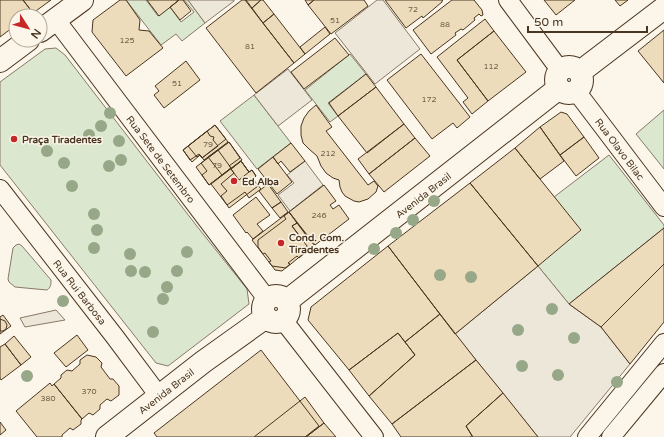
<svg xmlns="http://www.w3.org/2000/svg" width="664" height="437" font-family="'Varela Round',sans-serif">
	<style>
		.green { fill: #dce7d0; stroke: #887966 }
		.parking { fill: #ede7d9; stroke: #887966 }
		.building { fill: #ecdcbc; stroke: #4a3520 }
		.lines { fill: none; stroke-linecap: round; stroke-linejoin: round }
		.minor-casing { stroke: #4a3520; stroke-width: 20 }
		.major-casing { stroke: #4a3520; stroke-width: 24 }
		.minor { stroke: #fbf6e9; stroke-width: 18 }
		.major { stroke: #fbf6e9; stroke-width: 22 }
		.tree { fill: #96a887 }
		.poi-dot { fill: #c62828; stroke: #fbf6e9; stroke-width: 1.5 }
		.labels { text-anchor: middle; stroke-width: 3; stroke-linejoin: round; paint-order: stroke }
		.number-label { font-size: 8px; fill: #725f47 }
		.poi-label { font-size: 10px; font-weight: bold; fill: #4a3520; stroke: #fbf6e9; text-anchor: start }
		.street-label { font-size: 10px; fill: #4a3520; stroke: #fbf6e9 }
	</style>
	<rect width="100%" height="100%" fill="#fbf6e9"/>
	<path class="green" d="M126,0H146L158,16L170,7L181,22L194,12L184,0H188L205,23L182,41L176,34L161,45Z
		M56,48L65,55L196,225L247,289L249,304L168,366L156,363L0,165V82L45,49Z
		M350,54L366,74L328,103L338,116L330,122L305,90Z
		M254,95L291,143L257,169L220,121Z
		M664,110V169L636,134Z
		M609,155L664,225V228L569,304L538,266L554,197Z
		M19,244L22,246L51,280C51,285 51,287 47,290L15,287L9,282L8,279L13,248L16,245Z"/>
	<path class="parking" d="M188,0H234V1L205,23Z
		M377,0H383L420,49L375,84L335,33Z
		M288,69L312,100L278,126L254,95Z
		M305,161L323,185L290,211L278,195L294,183L287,175Z
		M538,266L569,304L601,327L630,364L570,437H538L455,334Z
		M56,310L65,320L25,327L20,318Z"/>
	<path class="building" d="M0,0H23L33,13L29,16H16V25L0,37Z
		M23,0H51L33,13Z
		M120,0H126L140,20L139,30L149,31L163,48L126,76L92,32L93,20Z
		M147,0H177L178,1L159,16Z
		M179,0H183L191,11L180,20L170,7Z
		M242,0H245L294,63L256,93L206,28Z
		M246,0H261L252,8Z
		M261,0H263L274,14L263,23L252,8Z
		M305,0H314L308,5Z
		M314,0H364L368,6L331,34L308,5Z
		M385,0H443L442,1V2L423,18L422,16L406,28Z
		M452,0H474L482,10L483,15L481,16L479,14L474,18L475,20L463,30L461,29L455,33L456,35L431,54L413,30Z
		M544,0H575L556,15Z
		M615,0H628L620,6Z
		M274,14L305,54L294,63L263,23Z
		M485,19L494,31L457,60L488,101L472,114L463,102L468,98L437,57Z
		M325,27L330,34L305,54L300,47Z
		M664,30V83L638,51Z
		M494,31L526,72L488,101L457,60Z
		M335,38L349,55L304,89L291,72Z
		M421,54L470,117L457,128L453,123L432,139L387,80Z
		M186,61L200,80L164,108L154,95L159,91L155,86Z
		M366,74L376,87L338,116L329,103Z
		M376,87L404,124L367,153L338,116Z
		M316,105L332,127L326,131L368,185L374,181L378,186L376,192L368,199L359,202L354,201L345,196L342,192L340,187L339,180L333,178L326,173L321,166L317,156L309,149L303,143L301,135V126L304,118L309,111Z
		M561,112L567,114L584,137L560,155L540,127Z
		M404,124L415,138L369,174L358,159Z
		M215,125L228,142L204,160L199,154L190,160L183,150Z
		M215,125L226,139L202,158L200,155L192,162L183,150Z
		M540,127L564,161L540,179L515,148Z
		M207,131L210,136L214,137L213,140L218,146L202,158L200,155L197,157L188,146Z
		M584,137L599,158L576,176L560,155Z
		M415,138L430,156L384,192L369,174Z
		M229,142L242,160L209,185L196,167Z
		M229,142L240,158L229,166L231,168L209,185L202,175L207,171L201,163Z
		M291,143L305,161L290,172L281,161L278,164L273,157Z
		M515,148L581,230L538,266L470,183Z
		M218,150L231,168L222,175L208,157Z
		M273,157L292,182L277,194L258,169Z
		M241,161L249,172L252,170L256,176L253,179L261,189L249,198L245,192L227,205L211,184Z
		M241,161L249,172L252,170L256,176L253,179L258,186L229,208L221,196L227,191L221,184L234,173L231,169Z
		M241,161L249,172L239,180L231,169Z
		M470,183L538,266L455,334L388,246Z
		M268,184L281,202L272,208L259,191Z
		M324,185L336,201L330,205L333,209L339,205L349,219L315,245L289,212Z
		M256,197L270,215L257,224L263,231L253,239L247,232L246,233L233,215Z
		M281,202L288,212L280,218L272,208Z
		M289,212L297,223L292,226L307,246L306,252L299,258L297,256L288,263L290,264L282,271L275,270L269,262L271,261L265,253L263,254L258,247V240L286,219L284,216Z
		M289,212L314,245L286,268L272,266L252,240Z
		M297,223L306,235L301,238L292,226Z
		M664,228V264L601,327L569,304Z
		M388,246L440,314L405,342L398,333L349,370L308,320L311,307Z
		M664,264V322L630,364L601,327Z
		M440,314L476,360L392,424L369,396L415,355L405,342Z
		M3,315L11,326L0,334V317Z
		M0,319L5,321L7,325L6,329L3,331H0Z
		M398,333L415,355L369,396L349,370Z
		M77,335L88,350L66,367L54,353Z
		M14,336L31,357L21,365L5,344Z
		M5,344L21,365L1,380L0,378V347Z
		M261,350L319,426L305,437H157L154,433Z
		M87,355L96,357L102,363L101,367L110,379H113L119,386V395L111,401L107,399L100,405V409L93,415L89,413L82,419L54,384L61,378V375L67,370L72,371L80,364V360Z
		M476,360L503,393L466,426L472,436L470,437H401L392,424Z
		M50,383L52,386L54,384L82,419L81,420V424L73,430L70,428L62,435V437H37L16,411Z
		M503,393L538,437H473L466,426Z
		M305,397L324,423L306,437H254Z
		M0,422L6,430L0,435Z
		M324,423L336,437H306Z"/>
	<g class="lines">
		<defs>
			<path id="minor" d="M508,0L560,70
				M56,20L267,299
				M576,91L664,207
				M0,189L115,337L159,396
				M283,320L374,437
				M587,437L664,343
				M611,437L664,373"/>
			<path id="major" d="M40,31L82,0
				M0,61L28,40
				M556 80a13 13 0 1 1 26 0a13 13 0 1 1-26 0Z
				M580,72L664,8
				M263 309a13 13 0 1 1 26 0a13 13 0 1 1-26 0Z
				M287,301L559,88
				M107,437L203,362L266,317"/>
		</defs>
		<use href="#minor" class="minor-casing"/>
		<use href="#major" class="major-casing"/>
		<use href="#minor" class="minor"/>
		<use href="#major" class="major"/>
	</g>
	<g class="tree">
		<circle cx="110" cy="113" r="6"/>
		<circle cx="101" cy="126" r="6"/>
		<circle cx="89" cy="135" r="6"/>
		<circle cx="119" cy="141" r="6"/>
		<circle cx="47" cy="151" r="6"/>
		<circle cx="121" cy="160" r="6"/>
		<circle cx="64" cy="163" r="6"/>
		<circle cx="109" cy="166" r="6"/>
		<circle cx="72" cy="186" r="6"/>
		<circle cx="434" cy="201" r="6"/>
		<circle cx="94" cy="214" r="6"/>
		<circle cx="413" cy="220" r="6"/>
		<circle cx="97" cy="230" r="6"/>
		<circle cx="396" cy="233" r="6"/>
		<circle cx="94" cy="248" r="6"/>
		<circle cx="374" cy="249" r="6"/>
		<circle cx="187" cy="252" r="6"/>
		<circle cx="130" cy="254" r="6"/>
		<circle cx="131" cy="271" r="6"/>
		<circle cx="177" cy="271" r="6"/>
		<circle cx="145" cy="272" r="6"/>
		<circle cx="440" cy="275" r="6"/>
		<circle cx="471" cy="277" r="6"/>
		<circle cx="167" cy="287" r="6"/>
		<circle cx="163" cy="299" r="6"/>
		<circle cx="63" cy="301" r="6"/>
		<circle cx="552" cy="309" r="6"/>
		<circle cx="518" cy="330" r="6"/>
		<circle cx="153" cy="332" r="6"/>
		<circle cx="574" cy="338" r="6"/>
		<circle cx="522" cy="366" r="6"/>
		<circle cx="558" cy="375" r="6"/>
		<circle cx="27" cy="376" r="6"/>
		<circle cx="617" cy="382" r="6"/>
	</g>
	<g class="poi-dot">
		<circle cx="14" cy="139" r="4"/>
		<circle cx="234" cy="181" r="4"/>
		<circle cx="281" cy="243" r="4"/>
	</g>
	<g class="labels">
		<g class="number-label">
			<text x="413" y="12">72</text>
			<text x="335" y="23">51</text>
			<text x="445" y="27">88</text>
			<text x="127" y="43">125</text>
			<text x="250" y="49">81</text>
			<text x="491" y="69">112</text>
			<text x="177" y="86">51</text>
			<text x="429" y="102">172</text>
			<text x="208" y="147">79</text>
			<text x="328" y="156">212</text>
			<text x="217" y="168">79</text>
			<text x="319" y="218">246</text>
			<text x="89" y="394">370</text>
			<text x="48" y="401">380</text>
		</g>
		<g class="poi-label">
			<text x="22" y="143">Praça Tiradentes</text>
			<text x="242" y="185">Ed Alba</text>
			<text x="289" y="241">Cond. Com.<tspan x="289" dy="12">Tiradentes</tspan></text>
		</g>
		<g class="street-label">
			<text transform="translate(620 149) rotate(53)" y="4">Rua Olavo Bilac</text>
			<text transform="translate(161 159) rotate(53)" y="4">Rua Sete de Setembro</text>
			<text transform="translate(423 195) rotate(-38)" y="4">Avenida Brasil</text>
			<text transform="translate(80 292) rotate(52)" y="4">Rua Rui Barbosa</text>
			<text transform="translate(166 391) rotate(-38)" y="4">Avenida Brasil</text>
		</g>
	</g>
	<g transform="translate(28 28) rotate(126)"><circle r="19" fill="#fbf6e9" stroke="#b4a999"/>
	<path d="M0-3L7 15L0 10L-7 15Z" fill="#c62828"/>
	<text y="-6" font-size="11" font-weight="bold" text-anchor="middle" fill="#4a3520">N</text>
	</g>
	<path d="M528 26v6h119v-6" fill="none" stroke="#4a3520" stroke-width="2"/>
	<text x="534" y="26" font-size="12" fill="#4a3520" stroke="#fbf6e9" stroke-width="3" paint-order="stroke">50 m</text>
</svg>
